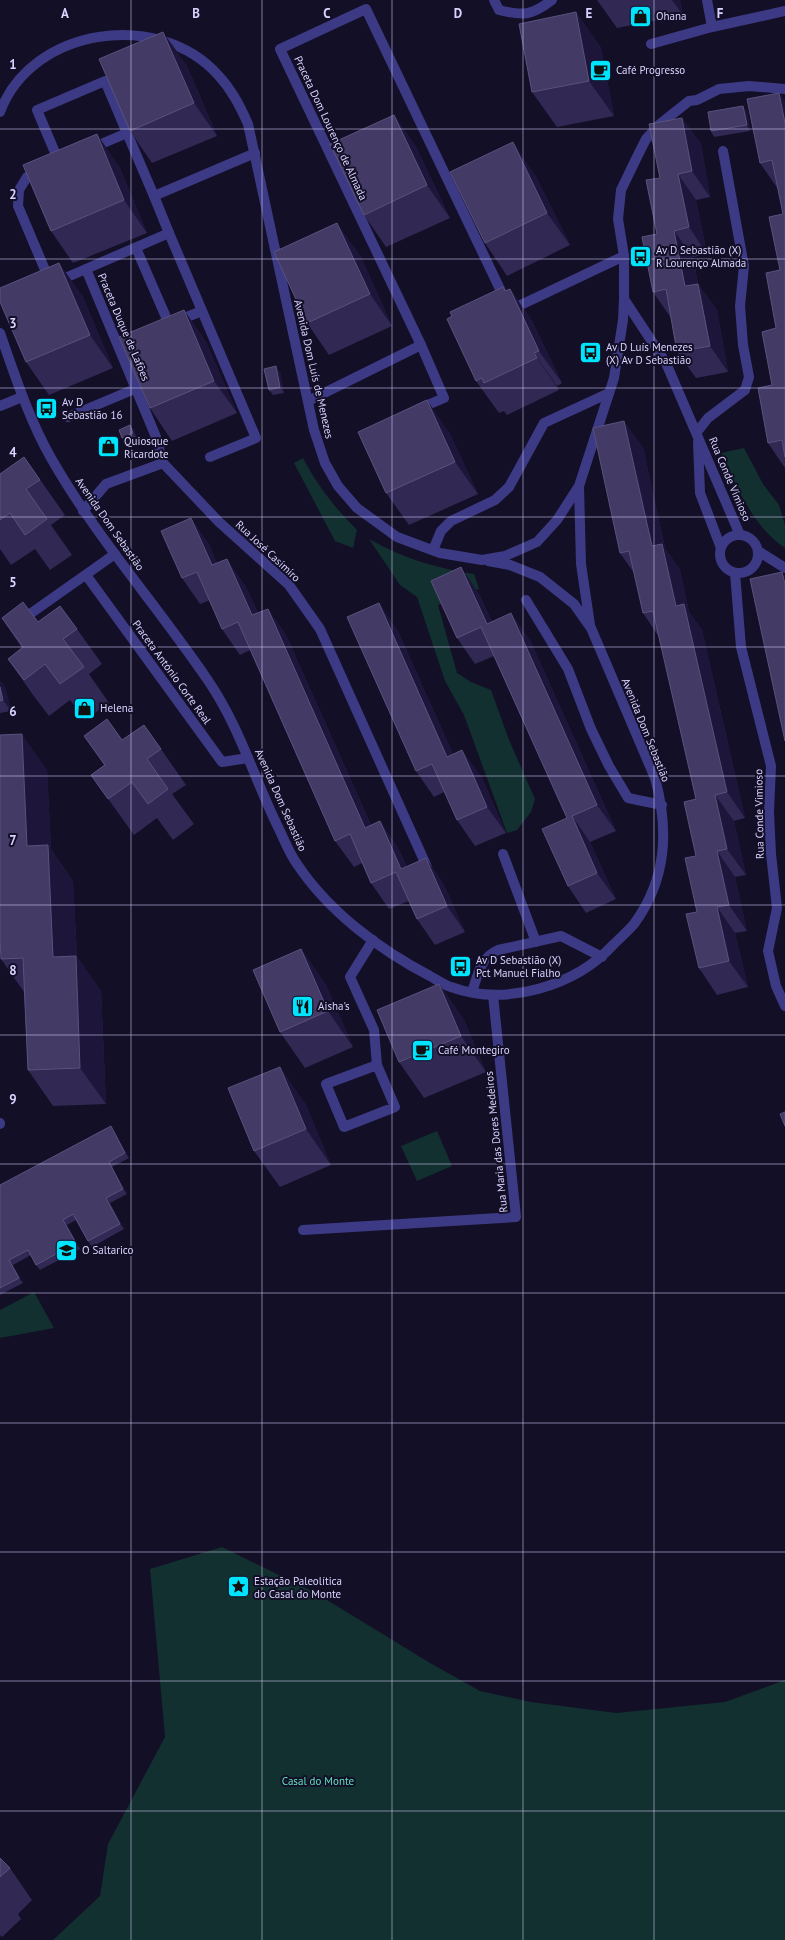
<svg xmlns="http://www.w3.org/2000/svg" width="785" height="1940" font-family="'PT Sans',sans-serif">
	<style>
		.green { fill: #12302f }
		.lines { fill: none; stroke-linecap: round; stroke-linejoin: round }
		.service { stroke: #3d3a85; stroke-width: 10 }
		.pedestrian { stroke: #3d3a85; stroke-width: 10 }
		.minor { stroke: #3d3a85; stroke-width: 10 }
		.tertiary { stroke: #3d3a85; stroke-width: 10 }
		.wall { fill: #312854 }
		.shaded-wall { fill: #1d163a }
		.building { fill: #433a66; stroke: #5a527e }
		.grid { fill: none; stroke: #d9d4ff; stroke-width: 1; stroke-opacity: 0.55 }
		.labels { text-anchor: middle; stroke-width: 4; stroke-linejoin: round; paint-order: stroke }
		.poi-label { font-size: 11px; fill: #d9d4ff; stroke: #130f26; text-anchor: start }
		.street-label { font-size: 11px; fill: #d9d4ff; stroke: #130f26 }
		.park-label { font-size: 11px; fill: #5fe0c0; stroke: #130f26 }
		.grid-label { font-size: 13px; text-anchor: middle; font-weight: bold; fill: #d9d4ff; stroke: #130f26; stroke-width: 4; stroke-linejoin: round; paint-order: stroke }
	</style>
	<rect width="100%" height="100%" fill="#130f26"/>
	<path class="green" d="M744,448L763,484L779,505L785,525V548C753,527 737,487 721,453Z
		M303,458C317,485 335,508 357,530L353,548L335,541L294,463Z
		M369,539C405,559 433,567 474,574L479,589L438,605L457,673L471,682L491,690L509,740L535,799L531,812L517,830L507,833L464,715L445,681L417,597L400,585Z
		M437,1131L452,1166L417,1181L401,1146Z
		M34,1292L54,1328L0,1338V1310Z
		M222,1547L314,1592L430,1663L480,1691L531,1702L616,1713L725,1702L785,1680V1940H53L100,1896L108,1844L165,1737L150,1569Z"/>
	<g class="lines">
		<path class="service" d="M105,81L127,133L59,162L37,110Z
			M127,133L154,196
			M39,171L27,177L19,190L18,206L51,284L86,269
			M169,233L256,438L210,457
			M136,248L169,324L202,311
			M418,409L444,398L421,345
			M68,417L137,388
			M433,550L441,531L451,521L495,500L509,487L544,423L609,393
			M526,600L568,669L591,729L609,766L628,798L662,805
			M503,854L536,942
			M472,992C478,975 480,958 498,950L561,936L602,957"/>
		<path class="pedestrian" d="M0,406L22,397"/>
		<path class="minor" d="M494,0L499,10C523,16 531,16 552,0
			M707,0L712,27L785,11
			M651,44L712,27
			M624,299L666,363L740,535
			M308,401L421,345L280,49L366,9L510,310L624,256
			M697,432L708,418L745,390L749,377L743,345L740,306L744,266L723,151
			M698,442L700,493L721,548
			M163,463L156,437L86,269L169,233L154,196L255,153
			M83,511L106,484L163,463L219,522L289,585L320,629L427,867
			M720 554a19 19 0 1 1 38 0a19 19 0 1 1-38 0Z
			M758,551L785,568
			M735,573L741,647L771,766L769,812L771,854L777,908L768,951L776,986L785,1006
			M86,575L222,762L248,758
			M20,621L115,554
			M373,940L350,977L374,1030L377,1065L395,1107L344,1127L326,1084L377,1065
			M0,1123V1124
			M303,1230L516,1217L493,995"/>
		<path class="tertiary" d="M0,112C32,27 159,9 218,75C232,90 240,106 248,124L314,430L325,463L338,486L357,508L397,537L440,553L482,560L505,556L537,542L557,520L579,486L614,378L623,320L624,299V256L618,219L621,190L637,157L646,139L660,124L689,101L697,100L719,89L749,86L785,89
			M0,333C15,376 29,419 51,458C96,537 156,604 207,679C239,725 254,778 278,827C284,839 289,853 297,864C329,912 380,950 430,976C437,980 444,985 451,987C506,1007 575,986 613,945C620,938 628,931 634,924C667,879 669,830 655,778L591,628L574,604L540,577L510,565L488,561
			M579,486L581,564L590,625"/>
	</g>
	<path class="wall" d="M597,0H680L683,15L617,28Z
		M576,12L601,48L614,116L557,127L532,92Z
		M186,64L217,136L152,163L130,131Z
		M785,101V468L768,443L780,270L783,214L778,189L760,163Z
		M743,106L747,111L750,131L714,137L711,131Z
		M394,115L416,147L450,218L386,247L364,215Z
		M682,118L701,144L710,197L696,200L707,254L693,257L698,284L717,310L728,372L696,378L677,352L671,318L653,292L657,234Z
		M119,166L147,233L73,263L51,231Z
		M535,175L570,245L507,276L485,243Z
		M360,255L392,326L329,355L307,323Z
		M510,289L532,321L562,383L557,386L559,390L507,415L504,411L499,413L476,381L505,291Z
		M82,295L113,368L49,395L26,362Z
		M184,310L206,342L237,413L172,441L150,408Z
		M280,372L284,393L273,395L269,390Z
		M130,425L134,430L137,438L126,443L122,438Z
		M449,432L478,494L409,525L386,493Z
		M643,447L665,548L680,570L689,612L702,630L745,818L734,821L746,875L735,877L747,931L735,933L748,987L717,995L699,968L696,856V799L659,637L643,613L634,573L620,553Z
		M24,457L65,515L51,525L72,555L50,570L35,549L11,565L0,549V473V474Z
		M209,544L217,563L245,585L258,613L268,609L286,635L371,825L380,821L398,848L407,867L426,858L444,885L465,932L435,945L417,919L409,901L389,909L371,883L362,863L354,867L335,841L250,650L240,655L222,629L210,600L200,604L182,578Z
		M479,594L492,622L530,640L616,831L590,842L616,899L586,913L568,886L567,818L494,656L475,664L457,638Z
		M2,618L38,622L77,629L102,664L89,674L109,703L85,720L70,700L49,716L33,695L8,659L22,648Z
		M397,629L453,754L481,776L506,833L475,846L457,820L444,792L434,797L416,771Z
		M0,687H5L11,711L0,713Z
		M84,736L122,740L161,749L186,785L172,794L194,824L173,840L157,818L134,835L91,775L104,765Z
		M47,770L51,849L73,881L77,957L101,991L106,1104L53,1106L28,1070L24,992L1,959Z
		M301,949L326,985L353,1047L305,1068L280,1032Z
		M439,984L464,1020L486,1072L424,1098L399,1062Z
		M305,1103L331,1165L280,1187L254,1151Z
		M114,1131L129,1158L112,1167L127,1194L110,1203L124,1229L92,1247L88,1241L76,1220L67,1225L80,1249L40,1270L36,1265L31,1255L13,1265L23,1283L0,1295V1185Z
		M0,1858L10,1868L32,1900L18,1914L21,1919L2,1937L0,1935Z"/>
	<path class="shaded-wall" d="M672,0H680L683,15Z
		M576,12L601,48L614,116L589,81Z
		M163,32L186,64L217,136L194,103Z
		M779,93L785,101V123Z
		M743,106L747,111L750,131L747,125Z
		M394,115L416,147L450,218L427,185Z
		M682,118L701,144L710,197L692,171Z
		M97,134L119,166L147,233L124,200Z
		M513,142L535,175L570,245L547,213Z
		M678,174L696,200L707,254L689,227Z
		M337,223L360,255L392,326L370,294Z
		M674,231L693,257L703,312L685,286Z
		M59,263L82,295L113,368L90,335Z
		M698,284L717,310L728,372L710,346Z
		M503,287L521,313L510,289L532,321L562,383L539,351Z
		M184,310L206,342L237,413L214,381Z
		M534,353L557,386L559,390L537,358Z
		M276,366L280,372L284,393L280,387Z
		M427,400L449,432L478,494L455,462Z
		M624,421L643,447L665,548L680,570L689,612L702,630L745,818L727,792L676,606L652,546Z
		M130,425L134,430L137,438L133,433Z
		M191,518L209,544L230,591L212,565Z
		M227,559L245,585L271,641L252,615Z
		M461,567L479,594L505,651L487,624Z
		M782,572L785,576V584Z
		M379,603L397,629L466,783L447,757Z
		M268,609L286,635L384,854L365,828Z
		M511,613L530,640L616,831L597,805Z
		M0,680L5,687L11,711L3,700L0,687Z
		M22,734L47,770L51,849L73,881L77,957L101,991L106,1104L80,1068L27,846Z
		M462,750L481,776L506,833L487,807Z
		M715,795L734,821L746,875L727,849Z
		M572,816L590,842L616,899L597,873Z
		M380,821L398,848L420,896L401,869Z
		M717,851L735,877L747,931L729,905Z
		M426,858L444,885L465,932L447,906Z
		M717,907L735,933L748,987L729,961Z
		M301,949L326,985L353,1047L328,1011Z
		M439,984L464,1020L486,1072L461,1036Z
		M280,1067L305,1103L331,1165L306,1129Z
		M111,1126L114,1131L129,1158L125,1153Z
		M109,1162L112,1167L127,1194L123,1189Z
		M106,1198L110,1203L124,1229L120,1224Z
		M63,1220L67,1225L80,1249L76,1243Z
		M9,1260L13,1265L23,1283L19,1278Z"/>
	<path class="building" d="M576,12L589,81L532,92L519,24Z
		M163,32L194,103L130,131L99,59Z
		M779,93L785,123V457L782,440L768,443L758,388L772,385L762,332L776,328L766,273L780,270L769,217L783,214L772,160L760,163L747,99Z
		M743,106L747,125L711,131L708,112Z
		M394,115L427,185L364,215L330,144Z
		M682,118L692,171L678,174L689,227L674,231L685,286L698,284L710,346L677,352L666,289L653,292L642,237L657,234L646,180L660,178L649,124Z
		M97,134L124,200L51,231L23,165Z
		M513,142L547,213L485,243L450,172Z
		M337,223L370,294L307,323L274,252Z
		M59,263L90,335L26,362L0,302V288Z
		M503,287L505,291L510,289L539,351L534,353L537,358L484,383L482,378L476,381L447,319L452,316L450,312Z
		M184,310L214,381L150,408L119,337Z
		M276,366L280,387L269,390L264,369Z
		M427,400L455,462L386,493L358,432Z
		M624,421L652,546L662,544L676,606L684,604L727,792L715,795L727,849L717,851L729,905L717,907L729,961L699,968L686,914L697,912L685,858L696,856L684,802L696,799L653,611L643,613L629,551L620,553L593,428Z
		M130,425L133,433L122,438L119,430Z
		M24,457L40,480L26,489L47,519L25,535L10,513L0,520V473V474Z
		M191,518L212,565L227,559L252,615L268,609L365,828L380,821L401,869L426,858L447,906L417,919L396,872L371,883L350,834L335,841L238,622L222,629L197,572L182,578L161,531Z
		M461,567L487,624L511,613L597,805L572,816L597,873L568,886L542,829L567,818L481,627L457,638L431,581Z
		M782,572L785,584V741L750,579Z
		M23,602L38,622L60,606L77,629L63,639L84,667L60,684L45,664L24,680L8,659L23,647L2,618Z
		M379,603L447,757L462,750L487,807L457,820L432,764L416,771L347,617Z
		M0,687L3,700L0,701Z
		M107,719L122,740L144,725L161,749L147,759L168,789L148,804L132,782L108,799L91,775L105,765L84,736Z
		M22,734L27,846L48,845L53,957L76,956L80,1068L28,1070L23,958L1,959L0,939V735Z
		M301,949L328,1011L280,1032L253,970Z
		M439,984L461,1036L399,1062L377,1010Z
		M280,1067L306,1129L254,1151L228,1088Z
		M785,1112V1126L780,1114Z
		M111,1126L125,1153L109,1162L123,1189L106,1198L120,1224L88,1241L73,1214L63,1220L76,1243L36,1265L28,1250L9,1260L19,1278L0,1288V1185Z
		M0,1858L10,1868L0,1877Z"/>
	<path class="grid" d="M131,0V1940M262,0V1940M392,0V1940M523,0V1940M654,0V1940M0,129H785M0,259H785M0,388H785M0,517H785M0,647H785M0,776H785M0,905H785M0,1035H785M0,1164H785M0,1293H785M0,1423H785M0,1552H785M0,1681H785M0,1811H785"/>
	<defs>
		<symbol id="shop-square" viewBox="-11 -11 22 22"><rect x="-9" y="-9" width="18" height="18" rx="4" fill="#00e5ff" stroke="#130f26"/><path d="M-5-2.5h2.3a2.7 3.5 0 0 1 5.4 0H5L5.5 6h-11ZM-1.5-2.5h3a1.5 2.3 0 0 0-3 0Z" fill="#111"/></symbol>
		<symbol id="cafe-square" viewBox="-11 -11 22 22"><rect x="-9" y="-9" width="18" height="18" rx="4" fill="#00e5ff" stroke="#130f26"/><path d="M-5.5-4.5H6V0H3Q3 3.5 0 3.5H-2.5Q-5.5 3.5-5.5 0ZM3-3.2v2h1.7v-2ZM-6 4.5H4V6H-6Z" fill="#111"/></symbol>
		<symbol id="bus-square" viewBox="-11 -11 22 22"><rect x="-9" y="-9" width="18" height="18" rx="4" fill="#00e5ff" stroke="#130f26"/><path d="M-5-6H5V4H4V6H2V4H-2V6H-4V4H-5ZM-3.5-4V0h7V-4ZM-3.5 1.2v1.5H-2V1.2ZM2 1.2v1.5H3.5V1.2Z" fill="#111"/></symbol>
		<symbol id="restaurant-square" viewBox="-11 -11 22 22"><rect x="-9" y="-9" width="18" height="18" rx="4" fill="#00e5ff" stroke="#130f26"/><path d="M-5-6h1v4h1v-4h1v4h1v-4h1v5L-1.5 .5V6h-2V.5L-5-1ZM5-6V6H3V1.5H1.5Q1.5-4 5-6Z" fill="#111"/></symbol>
		<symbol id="school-square" viewBox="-11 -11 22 22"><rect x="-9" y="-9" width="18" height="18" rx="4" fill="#00e5ff" stroke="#130f26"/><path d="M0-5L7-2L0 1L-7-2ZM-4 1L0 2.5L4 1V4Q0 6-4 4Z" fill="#111"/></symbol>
		<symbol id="sight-square" viewBox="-11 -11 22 22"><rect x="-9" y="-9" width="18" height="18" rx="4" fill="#00e5ff" stroke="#130f26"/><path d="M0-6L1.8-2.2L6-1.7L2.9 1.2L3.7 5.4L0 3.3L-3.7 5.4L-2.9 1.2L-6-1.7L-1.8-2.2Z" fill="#111"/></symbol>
	</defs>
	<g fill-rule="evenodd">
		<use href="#shop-square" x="628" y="4" width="25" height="25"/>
		<use href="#cafe-square" x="588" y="58" width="25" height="25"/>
		<use href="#bus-square" x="628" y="244" width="25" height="25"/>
		<use href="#bus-square" x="578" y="340" width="25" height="25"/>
		<use href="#bus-square" x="34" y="396" width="25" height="25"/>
		<use href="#shop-square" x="96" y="434" width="25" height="25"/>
		<use href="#shop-square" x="72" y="696" width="25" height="25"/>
		<use href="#bus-square" x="448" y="954" width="25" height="25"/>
		<use href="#restaurant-square" x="290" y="994" width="25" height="25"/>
		<use href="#cafe-square" x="410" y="1038" width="25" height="25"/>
		<use href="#school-square" x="54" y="1238" width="25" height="25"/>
		<use href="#sight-square" x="226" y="1574" width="25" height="25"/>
	</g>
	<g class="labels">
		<g class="poi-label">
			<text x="656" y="20">Ohana</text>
			<text x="616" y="74">Café Progresso</text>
			<text x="656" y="254">Av D Sebastião (X)<tspan x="656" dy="13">R Lourenço Almada</tspan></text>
			<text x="606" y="351">Av D Luís Menezes<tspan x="606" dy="13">(X) Av D Sebastião</tspan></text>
			<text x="62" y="406">Av D<tspan x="62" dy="13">Sebastião 16</tspan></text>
			<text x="124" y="445">Quiosque<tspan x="124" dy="13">Ricardote</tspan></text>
			<text x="100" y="712">Helena</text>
			<text x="476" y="964">Av D Sebastião (X)<tspan x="476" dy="13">Pct Manuel Fialho</tspan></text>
			<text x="318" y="1010">Aisha's</text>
			<text x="438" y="1054">Café Montegiro</text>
			<text x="82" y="1254">O Saltarico</text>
			<text x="254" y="1585">Estação Paleolítica<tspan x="254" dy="13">do Casal do Monte</tspan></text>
		</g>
		<g class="street-label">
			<text transform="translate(331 128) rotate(65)" y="4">Praceta Dom Lourenço de Almada</text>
			<text transform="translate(124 327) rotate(67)" y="4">Praceta Duque de Lafões</text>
			<text transform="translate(314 369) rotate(77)" y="4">Avenida Dom Luís de Menezes</text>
			<text transform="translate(730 479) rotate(67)" y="4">Rua Conde Vimioso</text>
			<text transform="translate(110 524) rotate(55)" y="4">Avenida Dom Sebastião</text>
			<text transform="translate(268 551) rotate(43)" y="4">Rua José Casimiro</text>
			<text transform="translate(172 672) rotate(54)" y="4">Praceta António Corte Real</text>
			<text transform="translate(646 730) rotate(68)" y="4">Avenida Dom Sebastião</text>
			<text transform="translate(281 800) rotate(66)" y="4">Avenida Dom Sebastião</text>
			<text transform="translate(759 814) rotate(-91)" y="4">Rua Conde Vimioso</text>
			<text transform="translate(496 1142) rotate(-96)" y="4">Rua Maria das Dores Medeiros</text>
		</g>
		<g class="park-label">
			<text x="318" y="1785">Casal do Monte</text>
		</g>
	</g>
	<g class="grid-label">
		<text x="65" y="18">A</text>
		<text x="196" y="18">B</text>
		<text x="327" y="18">C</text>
		<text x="458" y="18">D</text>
		<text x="589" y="18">E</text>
		<text x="720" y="18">F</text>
		<text x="13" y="69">1</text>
		<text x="13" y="199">2</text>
		<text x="13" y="328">3</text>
		<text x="13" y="457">4</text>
		<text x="13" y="587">5</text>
		<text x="13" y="716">6</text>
		<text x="13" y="845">7</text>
		<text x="13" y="975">8</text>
		<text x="13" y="1104">9</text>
	</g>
</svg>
